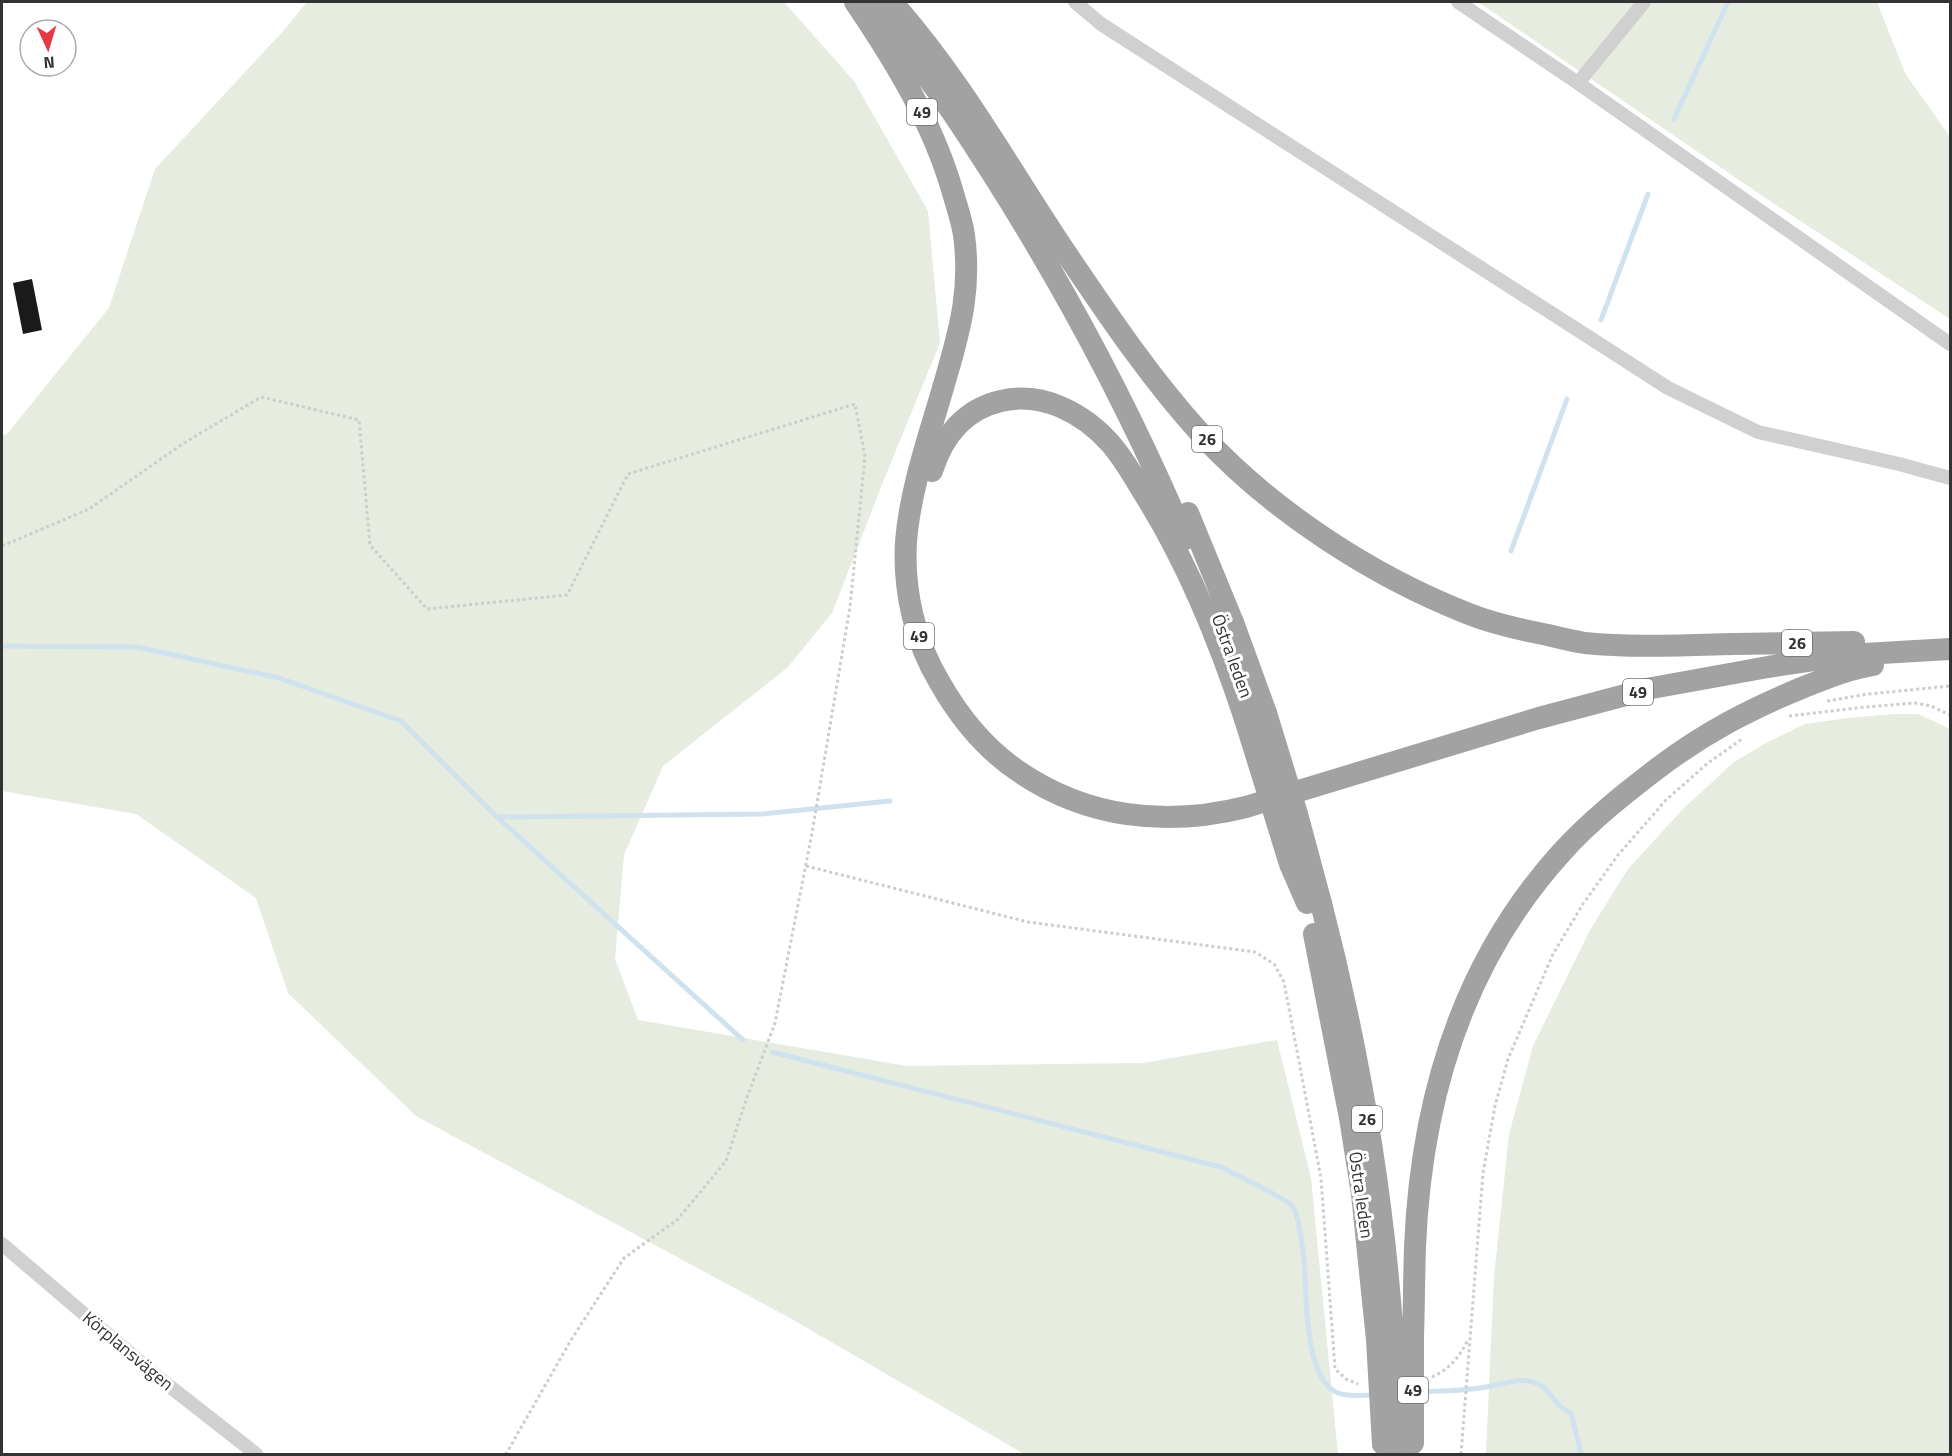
<svg xmlns="http://www.w3.org/2000/svg" width="1952" height="1456" font-family="'Titillium Web',sans-serif">
	<style>
		.green { fill: #e6ecdf }
		.lines { fill: none; stroke-linecap: round; stroke-linejoin: round }
		.stream { stroke: #cfe2ee; stroke-width: 5 }
		.building { fill: #1a1a1a }
		.path { stroke: #cdcdcd; stroke-width: 3; stroke-dasharray: 3 3; stroke-linecap: butt }
		.minor { stroke: #d0d0d0; stroke-width: 14 }
		.trunk { stroke: #a2a2a2; stroke-width: 22 }
		.trunk-bridge { stroke: #a2a2a2; stroke-width: 22 }
		.labels { text-anchor: middle; stroke-width: 6; stroke-linejoin: round; paint-order: stroke }
		.shield { fill: #fff; stroke: #707070; stroke-width: 1.5 }
		.shield-label { font-size: 16px; font-weight: bold; fill: #333 }
		.street-label { font-size: 18px; fill: #333; stroke: #fff }
	</style>
	<rect width="100%" height="100%" fill="#fff"/>
	<path class="green" d="M307,2H784L854,81L928,211L940,343L885,477L832,613L787,668L663,766L624,855L615,959L638,1020L907,1066L1143,1063L1277,1040L1311,1178L1338,1454H1024L790,1318L416,1116L288,993L256,898L136,814L2,791V436L7,434L109,308L155,169L285,29Z
		M1478,2H1877L1905,73L1950,137V319L1764,197Z
		M1895,714H1918L1950,729V1454H1486L1494,1276L1509,1134L1533,1046L1590,930L1628,869L1683,809L1734,762L1766,743L1805,724L1848,718Z"/>
	<g class="lines">
		<path class="stream" d="M1674,119L1728,2
			M1601,320L1648,194
			M1511,551L1567,399
			M2,646L137,647L279,678L401,721L497,817L743,1040
			M497,817L762,814L890,801
			M772,1052L1221,1167C1235,1175 1285,1197 1293,1207C1298,1214 1299,1225 1300,1233C1302,1242 1303,1251 1304,1260C1307,1291 1303,1379 1338,1393C1349,1397 1362,1395 1374,1395
			M1419,1392C1439,1391 1460,1391 1480,1388C1499,1386 1517,1376 1536,1383C1552,1389 1551,1404 1571,1413L1581,1454"/>
	</g>
	<path class="building" d="M32,279L42,330L23,334L13,283Z"/>
	<g class="lines">
		<path class="path" d="M2,546L89,509L184,443L261,397L359,420L370,545L427,609L567,595L628,474L855,404L865,456L850,607L812,833L775,1023L745,1103L726,1161L677,1220L624,1258L571,1340L506,1454
			M1827,701L1869,694L1950,686
			M1789,716L1865,707L1915,703L1931,706L1950,715
			M806,866L1028,922L1255,952L1274,964L1284,982L1321,1178L1335,1369L1346,1379L1358,1384
			M1432,1377C1450,1369 1459,1357 1468,1340
			M1461,1454L1483,1173L1495,1106L1508,1059L1553,954L1583,904L1618,855L1666,800L1708,763L1742,739"/>
		<path class="minor" d="M1075,2L1101,24L1668,388L1758,432L1899,464L1950,478
			M1458,2L1578,83L1950,344
			M1578,83L1644,2
			M2,1244L159,1378L256,1454"/>
		<path class="trunk" d="M855,2C895,61 933,123 953,193C957,207 962,221 964,235C971,287 961,326 947,374C932,428 910,487 906,542C903,590 915,642 940,683C960,718 984,748 1018,771C1086,818 1166,827 1246,807L1539,718L1652,688L1768,667L1847,655L1950,649
			M892,2C961,80 1009,168 1066,253C1108,315 1150,378 1201,434C1272,511 1372,576 1469,614C1494,624 1522,630 1548,635C1560,638 1572,641 1585,643C1634,648 1685,645 1735,644C1774,643 1814,643 1854,642
			M876,9C902,44 930,79 954,115C1044,249 1122,390 1185,539
			M932,471C943,436 965,409 1001,401C1042,391 1083,413 1110,443C1125,460 1136,481 1148,500C1190,568 1220,643 1245,719
			M1188,513L1234,625L1266,713
			M1321,903C1358,1046 1383,1191 1393,1339
			M1314,934L1350,1118L1362,1194L1377,1340
			M1413,1338C1414,1307 1414,1277 1415,1247C1421,1100 1462,962 1562,852C1591,820 1624,794 1658,768C1704,733 1750,709 1804,687C1827,678 1849,669 1873,665
			M1400,1443V1454"/>
		<path class="trunk-bridge" d="M1266,713L1297,814L1321,903
			M1245,719L1290,864L1307,903
			M1413,1338V1443
			M1393,1339L1399,1436
			M1377,1340L1383,1444"/>
	</g>
	<g class="labels">
		<g class="shield">
			<rect x="907" y="99" width="30" height="26" rx="4.5"/>
			<rect x="1192" y="426" width="30" height="26" rx="4.5"/>
			<rect x="904" y="623" width="30" height="26" rx="4.5"/>
			<rect x="1782" y="630" width="30" height="26" rx="4.5"/>
			<rect x="1623" y="679" width="30" height="26" rx="4.5"/>
			<rect x="1352" y="1106" width="30" height="26" rx="4.5"/>
			<rect x="1398" y="1377" width="30" height="26" rx="4.5"/>
		</g>
		<g class="shield-label">
			<text x="922" y="118">49</text>
			<text x="1207" y="445">26</text>
			<text x="919" y="642">49</text>
			<text x="1797" y="649">26</text>
			<text x="1638" y="698">49</text>
			<text x="1367" y="1125">26</text>
			<text x="1413" y="1396">49</text>
		</g>
		<g class="street-label">
			<text transform="translate(1232 656) rotate(70)" y="6">Östra leden</text>
			<text transform="translate(1361 1195) rotate(82)" y="6">Östra leden</text>
			<text transform="translate(128 1351) rotate(40)" y="6">Körplansvägen</text>
		</g>
	</g>
	<rect width="1952" height="1456" fill="none" stroke="#333333" stroke-width="6"/>
	<g transform="translate(48 48) rotate(176)"><circle r="28" fill="#ffffff" stroke="#adadad" stroke-width="1.5"/>
	<path d="M0-4.5L10 22L0 15L-10 22Z" fill="#e63946"/>
	<text y="-9" font-size="16" font-weight="bold" text-anchor="middle" fill="#333333">N</text>
	</g>
</svg>
